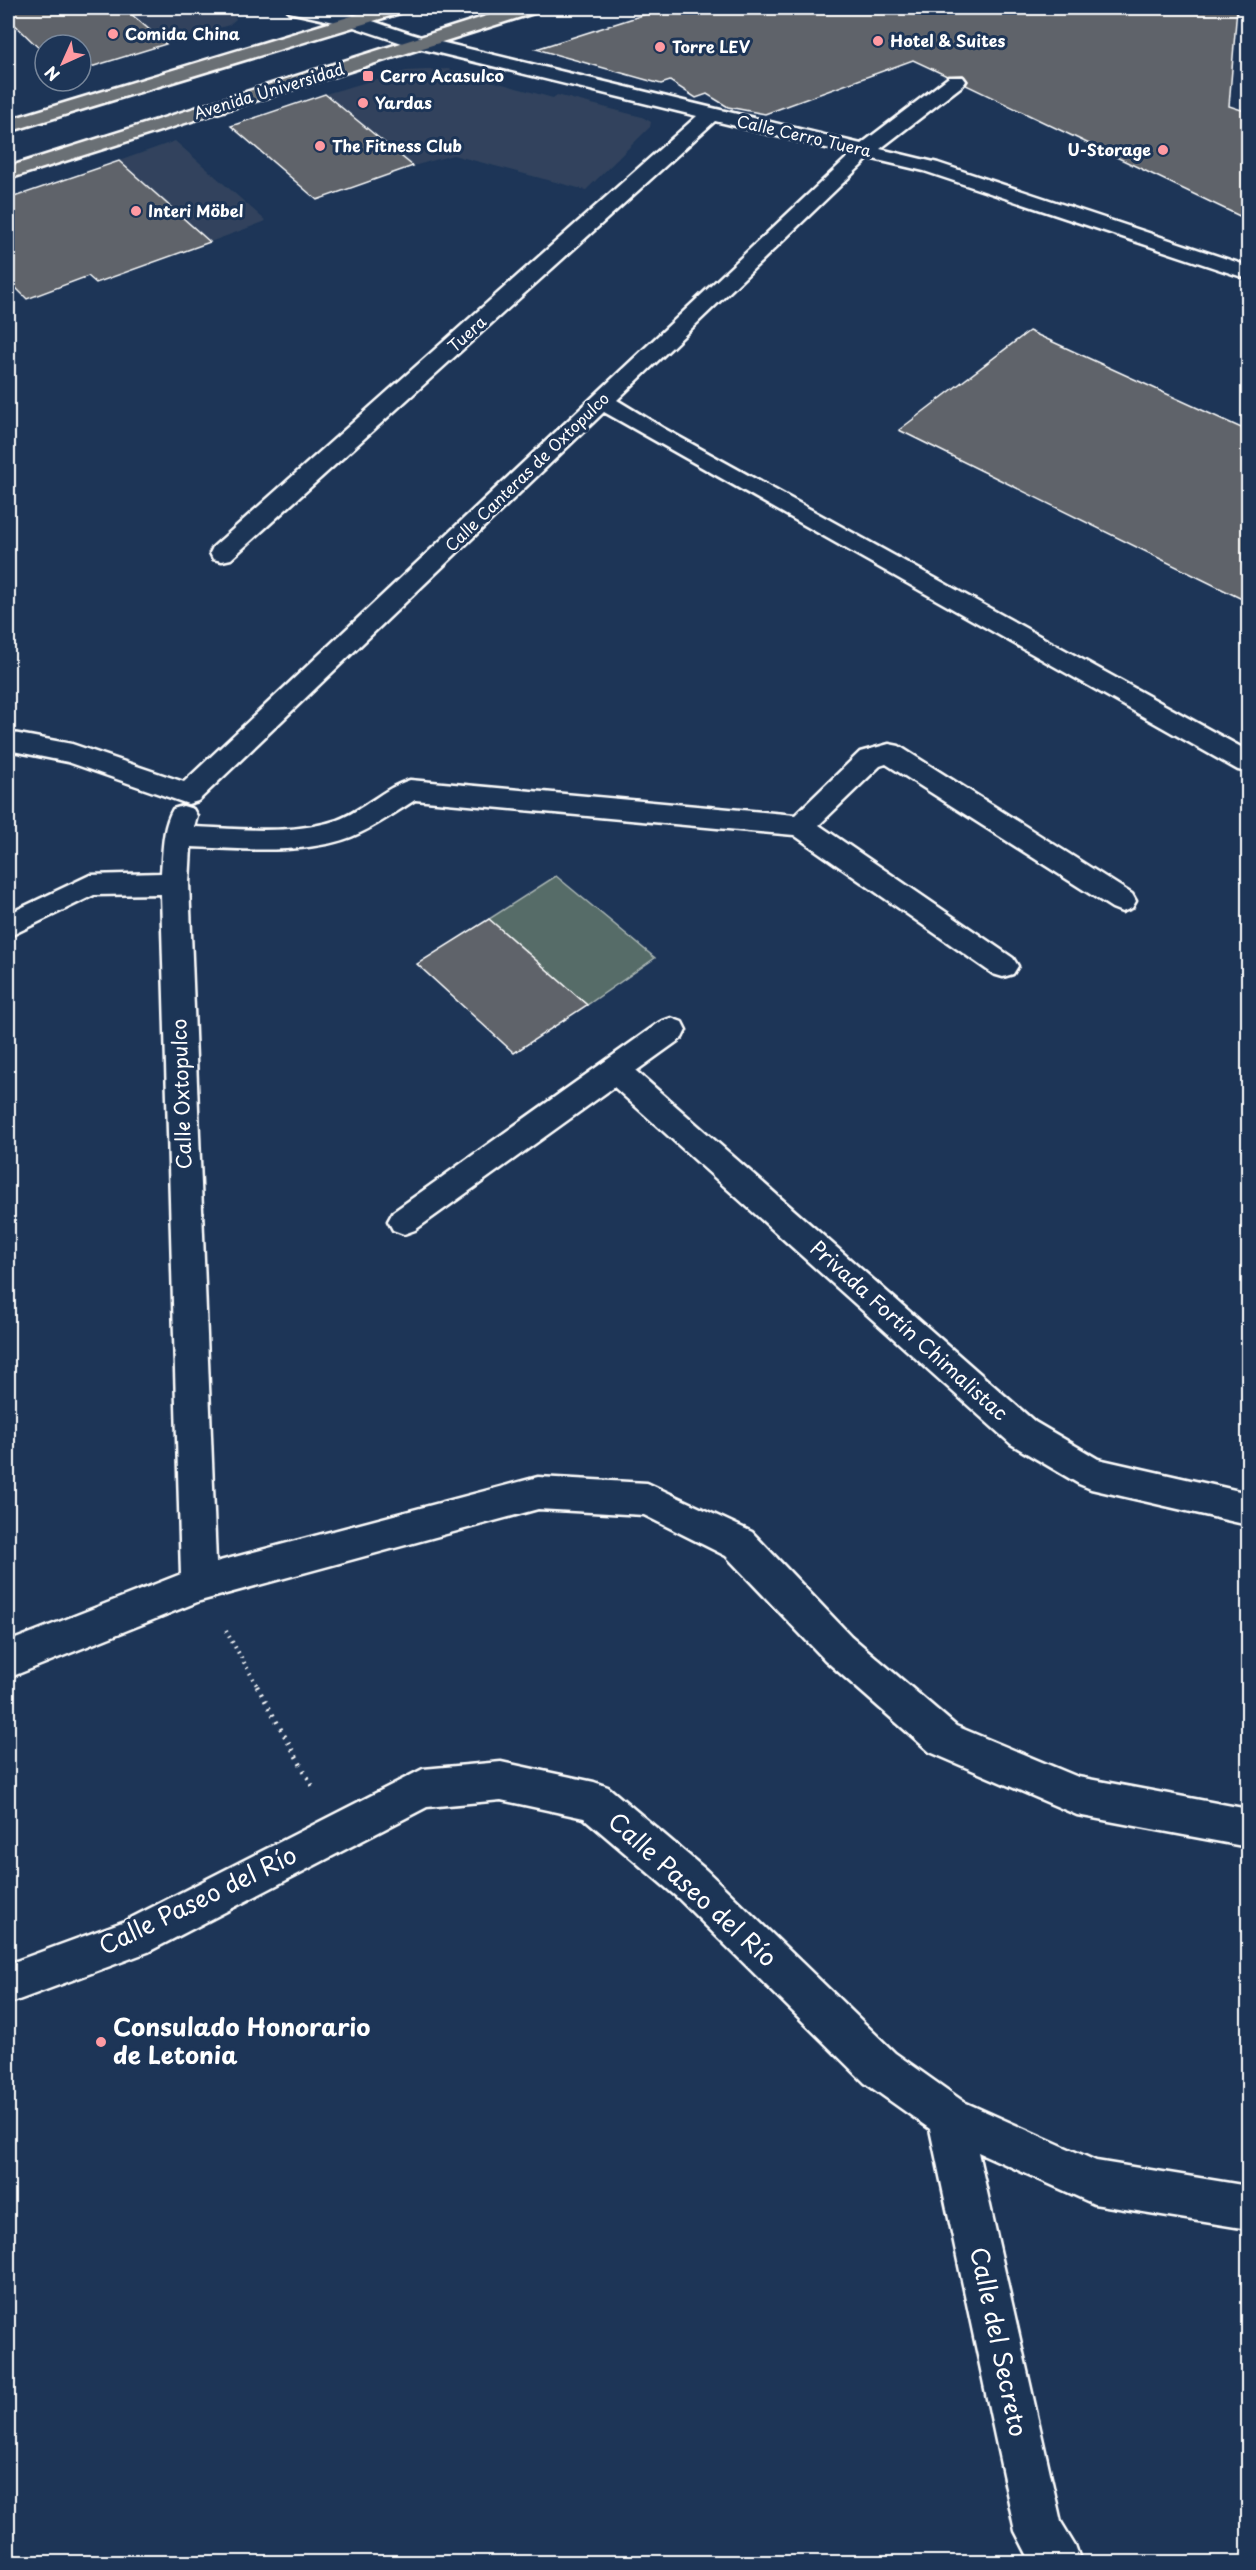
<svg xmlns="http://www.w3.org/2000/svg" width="1256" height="2570" font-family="'Playpen Sans',sans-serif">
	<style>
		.built { fill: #31435d }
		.green { fill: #566c68; stroke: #aab6b4; stroke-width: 1.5 }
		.building { fill: #5f646a; stroke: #fff; stroke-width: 1.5 }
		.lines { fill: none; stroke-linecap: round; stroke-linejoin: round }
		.minor-casing { stroke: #fff; stroke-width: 5 }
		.major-casing { stroke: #fff; stroke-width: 5 }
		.path-far1 { stroke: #fff; stroke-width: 4; stroke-dasharray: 1.5 4.5; stroke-linecap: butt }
		.path { stroke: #fff; stroke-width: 4.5; stroke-dasharray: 2 6; stroke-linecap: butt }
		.minor { fill: #1d3557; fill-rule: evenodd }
		.major { fill: #6b6f75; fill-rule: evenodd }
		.poi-dot { fill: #ff9aa2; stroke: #1d3557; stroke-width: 2 }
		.labels { text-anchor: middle; stroke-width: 6; stroke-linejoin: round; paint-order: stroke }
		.far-poi-label { font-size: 16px; font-weight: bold; fill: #fff; stroke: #1d3557; text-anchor: start }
		.far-street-label { font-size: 16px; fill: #fff; stroke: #1d3557 }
		.street-label { font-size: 20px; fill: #fff; stroke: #1d3557 }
		.near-street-label { font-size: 24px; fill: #fff; stroke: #1d3557 }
		.near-poi-label { font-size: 24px; font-weight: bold; fill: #fff; stroke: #1d3557; text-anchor: start }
	</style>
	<rect width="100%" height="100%" fill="#1d3557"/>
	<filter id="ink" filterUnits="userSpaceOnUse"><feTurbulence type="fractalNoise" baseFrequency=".0167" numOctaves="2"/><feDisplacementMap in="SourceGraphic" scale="12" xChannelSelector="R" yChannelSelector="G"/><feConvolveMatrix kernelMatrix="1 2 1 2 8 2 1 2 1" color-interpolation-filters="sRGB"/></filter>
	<g filter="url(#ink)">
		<path class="built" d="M124,8H216L233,13L236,19L229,25L165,44Z
			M448,69L553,98L557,95L642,117L651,122L650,127L586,190L453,155L413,166L325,94L406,71Z
			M175,141L224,184L266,221L210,242L119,161Z"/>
		<path class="green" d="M556,876L655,958L587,1005L489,919Z"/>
		<path class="building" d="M8,8H124L166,44L81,70V45H45V54L8,18Z
			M665,8H1237L1229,106L1248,112V220L966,85L968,81L963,75L947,76L913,60L765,114L728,107L707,94L696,98L670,81L661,84L536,49Z
			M325,94L413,166L317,200L231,126Z
			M119,161L210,242L96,283L88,276L27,299L8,280V199Z
			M1029,331L1248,431V602L899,430Z
			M489,919L587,1005L514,1053L417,964Z"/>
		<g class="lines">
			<defs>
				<path id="minor" d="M287,8C338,2 387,29 436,41C578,75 720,110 861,144L949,77H963L966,81L963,85L880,149L938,163L1248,266V279L924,171L869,158L617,400L663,428L1248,751V772L1238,770L604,412L198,801L188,804L68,762L8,750V732L72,744L184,782L851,154L715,121L231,559L222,561L213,559L210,553L213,547L697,116L414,47L348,25L289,12Z
					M889,744L899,746L1132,894L1136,901L1132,908L1122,912L1112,908L886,764L880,766L819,825L1013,958L1018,966L1013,974L1003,977L993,974L794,835L415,800C394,813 374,828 351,837C303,855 242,849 191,847L189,883L216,1562L538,1477L647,1483L752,1532L851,1636L956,1726L1078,1777L1248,1809V1847L1077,1815L930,1752L825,1660L726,1556L644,1515L538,1509L200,1601L8,1678V1642L181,1574L161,894L94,895L8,937V914L90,875L161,873C163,852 162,828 173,809L183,806L193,809L197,816L194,827C240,829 293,835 337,820C363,811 383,788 410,780L795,815L860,752Z
					M671,1018L682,1022L686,1030L682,1038L636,1071L1035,1422L1098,1459L1248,1493V1525L1091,1489L1079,1484L1011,1444L614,1087L415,1230L404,1234L393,1230L388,1221L393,1212L660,1022Z
					M501,1762L594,1782L608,1787L706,1870L895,2053L964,2102L1096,2161L1248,2186V2229L1094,2204L978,2152L1061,2522L1075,2545L1081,2562H1031L1015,2531L930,2129L865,2083L678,1898L584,1818L501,1800L427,1807L148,1952L8,2004V1964L125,1921L423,1769Z"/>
				<path id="major" d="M378,8H405L403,12L8,132V120Z
					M512,8H539L537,12L8,179V167Z"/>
			</defs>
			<use href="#minor" class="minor-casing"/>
			<use href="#major" class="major-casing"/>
			<path class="path-far1" d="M226,1631L258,1687"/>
			<path class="path" d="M257,1686L313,1787"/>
			<use href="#minor" class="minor"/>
			<use href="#major" class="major"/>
		</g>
	</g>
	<g class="poi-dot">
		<circle cx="113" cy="34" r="6"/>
		<circle cx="878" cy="41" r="6"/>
		<circle cx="660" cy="47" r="6"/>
		<rect x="362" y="70" width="12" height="12" rx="3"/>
		<circle cx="363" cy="103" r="6"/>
		<circle cx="320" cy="146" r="6"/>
		<circle cx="1163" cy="150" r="6"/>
		<circle cx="136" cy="211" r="6"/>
		<circle cx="101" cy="2042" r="6"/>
	</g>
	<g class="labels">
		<g class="far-poi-label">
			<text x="125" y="40">Comida China</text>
			<text x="890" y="47">Hotel &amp; Suites</text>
			<text x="672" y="53">Torre LEV</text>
			<text x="380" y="82">Cerro Acasulco</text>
			<text x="375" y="109">Yardas</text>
			<text x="332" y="152">The Fitness Club</text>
			<text x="1151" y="156" text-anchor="end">U-Storage</text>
			<text x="148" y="217">Interi Möbel</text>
		</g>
		<g class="far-street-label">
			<text transform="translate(269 91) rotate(-17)" y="6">Avenida Universidad</text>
			<text transform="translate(804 136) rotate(13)" y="6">Calle Cerro Tuera</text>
			<text transform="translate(467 334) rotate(-42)" y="6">Tuera</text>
			<text transform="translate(527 472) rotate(-44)" y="6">Calle Canteras de Oxtopulco</text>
		</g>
		<g class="street-label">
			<text transform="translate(182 1094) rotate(-92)" y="7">Calle Oxtopulco</text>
			<text transform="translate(909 1331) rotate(42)" y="7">Privada Fortín Chimalistac</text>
		</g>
		<g class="near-street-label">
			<text transform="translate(692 1890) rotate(42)" y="8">Calle Paseo del Río</text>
			<text transform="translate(198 1901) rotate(-26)" y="8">Calle Paseo del Río</text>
			<text transform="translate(998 2342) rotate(78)" y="8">Calle del Secreto</text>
		</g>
		<g class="near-poi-label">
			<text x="113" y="2036">Consulado Honorario<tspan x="113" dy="28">de Letonia</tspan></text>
		</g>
	</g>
	<rect width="1256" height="2570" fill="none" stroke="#1d3557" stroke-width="30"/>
	<rect x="15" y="15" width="1226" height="2540" fill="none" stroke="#fff" stroke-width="2" filter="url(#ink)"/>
	<g transform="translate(63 63) rotate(225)"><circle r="28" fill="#1d3557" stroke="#77869a" stroke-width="1.5"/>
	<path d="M0-4.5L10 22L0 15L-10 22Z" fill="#ff9aa2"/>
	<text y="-9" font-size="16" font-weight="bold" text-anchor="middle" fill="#ffffff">N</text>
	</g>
</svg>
